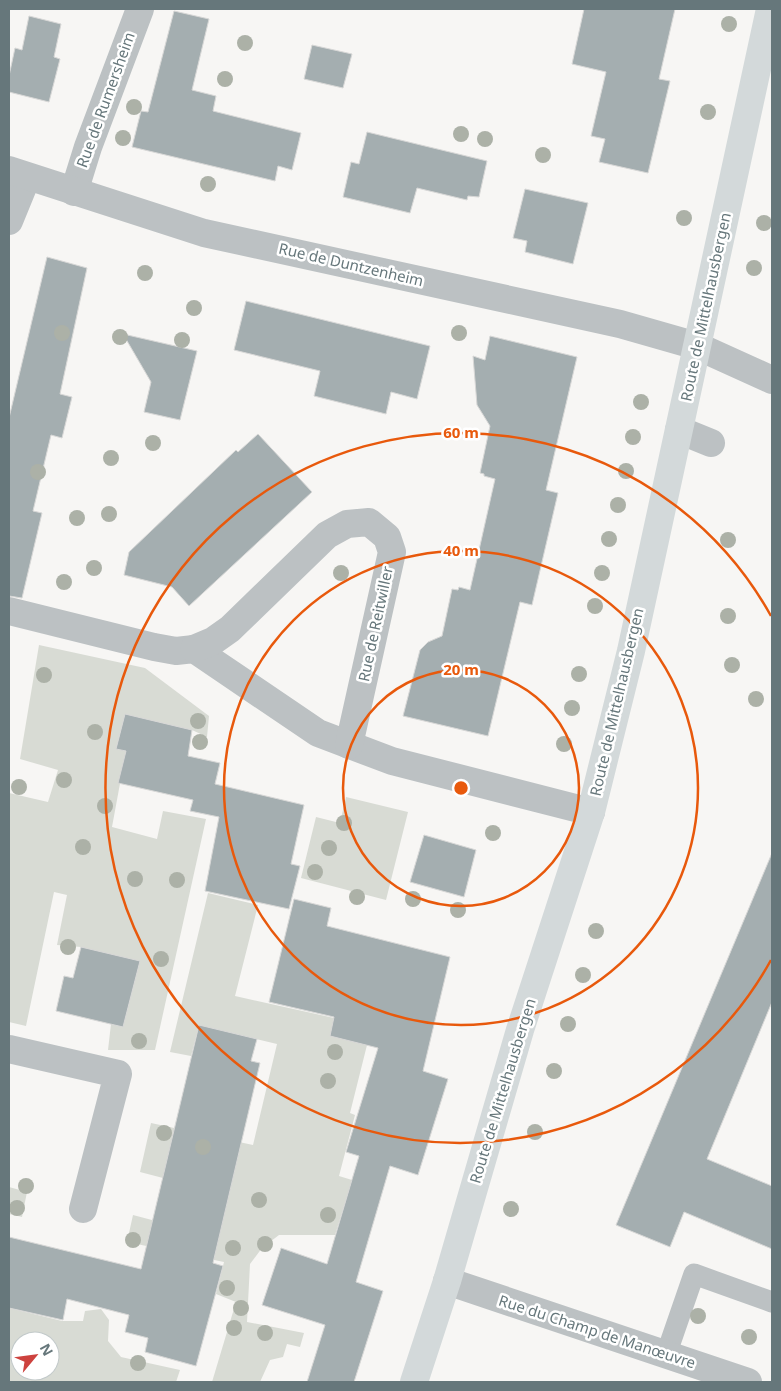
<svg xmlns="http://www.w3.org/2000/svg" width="781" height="1391" viewBox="0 0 781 1391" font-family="'Noto Sans',sans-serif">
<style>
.green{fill:#d8dbd4;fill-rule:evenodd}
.building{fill:#a4aeb0;stroke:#d8d8d7}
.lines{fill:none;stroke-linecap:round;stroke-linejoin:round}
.service{stroke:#bcc1c3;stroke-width:21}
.pedestrian{stroke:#bcc1c3;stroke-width:28}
.minor{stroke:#bcc1c3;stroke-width:28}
.tertiary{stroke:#bcc1c3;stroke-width:28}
.secondary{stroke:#d3d9da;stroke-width:28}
.tree{fill:#acb1a7}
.ring{fill:none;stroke:#e8590c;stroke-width:2.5}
.labels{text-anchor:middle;stroke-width:5;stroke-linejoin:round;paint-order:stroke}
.street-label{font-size:15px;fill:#66777b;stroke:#fff}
.centre{fill:#e8590c;stroke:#fff;stroke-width:2.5}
.ring-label{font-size:15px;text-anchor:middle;font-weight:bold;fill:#e8590c;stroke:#fff;stroke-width:5;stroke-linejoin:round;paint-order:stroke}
</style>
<rect width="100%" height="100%" fill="#f7f6f4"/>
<!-- green -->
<g class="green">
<polygon points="39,645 145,668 209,716 207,737 192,730 125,714 116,748 126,751 112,827 157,839 163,811 206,819 155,1050 108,1050 111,1024 123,1027 140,961 81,947 57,945 67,895 54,892 26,1026 9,1022 9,793 48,802 58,770 20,759"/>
<polygon points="346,797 408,812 386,900 301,878 316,817 340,823"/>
<polygon points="208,893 258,905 235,996 334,1018 330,1036 367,1045 350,1113 355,1115 339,1176 352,1180 335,1235 279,1235 262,1248 250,1264 247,1322 304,1333 300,1347 287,1344 283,1357 270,1360 260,1382 212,1382 236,1302 216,1294 224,1262 127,1242 133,1215 167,1224 169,1153 163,1178 140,1172 151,1123 253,1145 277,1044 199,1025 191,1056 170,1052"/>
<polygon points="9,1187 27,1192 22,1217 9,1214"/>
<path d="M 9,1308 L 62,1321 L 83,1321 L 85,1311 L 101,1309 L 109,1320 L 108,1341 L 121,1357 L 180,1370 L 176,1382 L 9,1382 ZM 20,1341 L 50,1341 L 50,1371 L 20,1371 Z"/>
</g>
<!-- building -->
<g class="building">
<polygon points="584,9 675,9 659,79 670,81 648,173 599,162 605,139 591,136 606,72 572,64"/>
<polygon points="174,11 209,19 192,90 216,96 213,111 301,133 292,170 278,166 275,181 132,147 141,111 148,112"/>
<polygon points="29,16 61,24 54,57 60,59 49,102 9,92 9,76 15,48 22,50"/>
<polygon points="312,45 352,54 343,88 304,79"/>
<polygon points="367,132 487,161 479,197 468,196 467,200 417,188 410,213 343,197 351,162 359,164"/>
<polygon points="525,189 588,203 573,264 525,252 527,241 513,238"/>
<polygon points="47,257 87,268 60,394 72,397 62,438 51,435 33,511 42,513 22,598 9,596 9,418"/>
<polygon points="246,301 430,346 417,399 391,392 386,414 314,396 320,371 234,350"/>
<polygon points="123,334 197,351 180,420 144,412 151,382"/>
<polygon points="490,336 577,357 546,490 558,493 532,605 520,602 488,736 403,716 420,650 428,642 442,636 452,589 458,590 459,587 470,590 495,479 484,476 484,474 480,473 490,426 477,405 473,356 485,360"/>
<polygon points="258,434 312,492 189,606 172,587 124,575 129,552 236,450 238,452"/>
<polygon points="125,714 192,730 188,756 220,763 215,784 304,805 291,864 300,866 289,909 205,891 219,817 190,811 193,800 118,783 126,751 116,749"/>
<polygon points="424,835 476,850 464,897 410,882"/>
<polygon points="772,853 772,1002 707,1159 772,1186 772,1249 684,1212 670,1247 616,1225"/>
<polygon points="294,899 331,908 327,926 450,957 423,1071 448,1079 418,1175 390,1166 356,1282 383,1291 354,1382 307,1382 325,1325 262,1305 281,1248 327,1264 359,1156 346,1152 378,1048 330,1036 334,1017 269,1002"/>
<polygon points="81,947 140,961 123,1027 56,1011 64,976 73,978"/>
<polygon points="199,1025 257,1039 251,1061 260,1063 213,1263 223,1266 196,1366 145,1352 148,1338 125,1332 129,1315 67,1299 63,1320 9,1308 9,1237 141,1269"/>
</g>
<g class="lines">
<!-- service -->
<polyline class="service" points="666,1355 694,1274 772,1302"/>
<!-- pedestrian -->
<polyline class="pedestrian" points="679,430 711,443"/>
<!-- minor -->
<g class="minor">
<polyline points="74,192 88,147 140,9"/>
<polyline points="9,221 27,177"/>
<polyline points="697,346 772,380"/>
<polyline points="9,611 154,647 176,651 194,649 318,733 392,761 591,812"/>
<polyline points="194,649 213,641 230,629 327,535 347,524 369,522 387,537 392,552 349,745"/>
<polyline points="9,1049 118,1074 83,1209"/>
<polyline points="447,1281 748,1382"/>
</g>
<!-- tertiary -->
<polyline class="tertiary" points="9,170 204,233 620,324 697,346"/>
<!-- secondary -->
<polyline class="secondary" points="414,1382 447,1281 520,1030 591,812 631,651 770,9"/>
</g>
<!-- trees -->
<g class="tree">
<circle cx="729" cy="24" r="8"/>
<circle cx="245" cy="43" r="8"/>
<circle cx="225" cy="79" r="8"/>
<circle cx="134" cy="107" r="8"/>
<circle cx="708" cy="112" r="8"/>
<circle cx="461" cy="134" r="8"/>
<circle cx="123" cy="138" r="8"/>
<circle cx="485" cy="139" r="8"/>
<circle cx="543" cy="155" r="8"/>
<circle cx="208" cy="184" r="8"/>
<circle cx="684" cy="218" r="8"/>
<circle cx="764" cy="223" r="8"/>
<circle cx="754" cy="268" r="8"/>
<circle cx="145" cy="273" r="8"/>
<circle cx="194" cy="308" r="8"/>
<circle cx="62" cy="333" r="8"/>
<circle cx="459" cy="333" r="8"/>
<circle cx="120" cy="337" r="8"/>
<circle cx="182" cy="340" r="8"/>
<circle cx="641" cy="402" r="8"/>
<circle cx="633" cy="437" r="8"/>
<circle cx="153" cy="443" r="8"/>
<circle cx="111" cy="458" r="8"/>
<circle cx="626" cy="471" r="8"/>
<circle cx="38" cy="472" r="8"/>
<circle cx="618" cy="505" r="8"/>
<circle cx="109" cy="514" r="8"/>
<circle cx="77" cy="518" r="8"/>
<circle cx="609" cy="539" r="8"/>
<circle cx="728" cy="540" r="8"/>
<circle cx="94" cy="568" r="8"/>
<circle cx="341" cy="573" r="8"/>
<circle cx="602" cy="573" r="8"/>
<circle cx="64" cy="582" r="8"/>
<circle cx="595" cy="606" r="8"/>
<circle cx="728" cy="616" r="8"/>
<circle cx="732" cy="665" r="8"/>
<circle cx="579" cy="674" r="8"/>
<circle cx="44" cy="675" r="8"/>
<circle cx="756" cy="699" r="8"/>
<circle cx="572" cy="708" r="8"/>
<circle cx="198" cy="721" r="8"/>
<circle cx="95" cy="732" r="8"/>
<circle cx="200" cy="742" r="8"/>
<circle cx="564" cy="744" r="8"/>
<circle cx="64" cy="780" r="8"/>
<circle cx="19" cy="787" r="8"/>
<circle cx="105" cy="806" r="8"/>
<circle cx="344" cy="823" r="8"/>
<circle cx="493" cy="833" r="8"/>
<circle cx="83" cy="847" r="8"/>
<circle cx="329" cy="848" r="8"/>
<circle cx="315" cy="872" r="8"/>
<circle cx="135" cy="879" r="8"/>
<circle cx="177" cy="880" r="8"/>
<circle cx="357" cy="897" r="8"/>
<circle cx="413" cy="899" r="8"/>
<circle cx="458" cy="910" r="8"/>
<circle cx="596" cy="931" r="8"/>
<circle cx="68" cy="947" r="8"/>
<circle cx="161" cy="959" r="8"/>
<circle cx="583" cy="975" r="8"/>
<circle cx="568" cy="1024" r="8"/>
<circle cx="139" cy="1041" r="8"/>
<circle cx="335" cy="1052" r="8"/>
<circle cx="554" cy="1071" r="8"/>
<circle cx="328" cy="1081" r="8"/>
<circle cx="535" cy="1132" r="8"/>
<circle cx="164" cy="1133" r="8"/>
<circle cx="203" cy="1147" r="8"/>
<circle cx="26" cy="1186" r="8"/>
<circle cx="259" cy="1200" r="8"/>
<circle cx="17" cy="1208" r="8"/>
<circle cx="511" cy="1209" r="8"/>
<circle cx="328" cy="1215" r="8"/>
<circle cx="133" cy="1240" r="8"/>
<circle cx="265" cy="1244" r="8"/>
<circle cx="233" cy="1248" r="8"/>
<circle cx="227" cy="1288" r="8"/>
<circle cx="241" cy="1308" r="8"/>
<circle cx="698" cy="1316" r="8"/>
<circle cx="234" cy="1328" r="8"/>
<circle cx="265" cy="1333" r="8"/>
<circle cx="749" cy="1337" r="8"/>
<circle cx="138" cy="1363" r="8"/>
</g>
<!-- distance rings -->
<g class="ring">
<circle cx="461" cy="788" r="118"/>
<circle cx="461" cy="788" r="237"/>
<path d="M771 960A355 355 0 1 1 771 616"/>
</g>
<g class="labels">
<!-- street labels -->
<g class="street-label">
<text transform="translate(106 100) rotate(-70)" y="5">Rue de Rumersheim</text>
<text transform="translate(351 265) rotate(13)" y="5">Rue de Duntzenheim</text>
<text transform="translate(706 307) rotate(-78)" y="5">Route de Mittelhausbergen</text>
<text transform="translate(376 624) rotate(-78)" y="5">Rue de Reitwiller</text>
<text transform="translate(617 702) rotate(-77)" y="5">Route de Mittelhausbergen</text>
<text transform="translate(503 1091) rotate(-73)" y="5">Route de Mittelhausbergen</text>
<text transform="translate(597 1332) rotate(18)" y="5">Rue du Champ de Manœuvre</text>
</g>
</g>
<circle cx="461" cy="788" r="8" class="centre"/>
<g class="ring-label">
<text x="461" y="438">60 m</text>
<text x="461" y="556">40 m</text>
<text x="461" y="675">20 m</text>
</g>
<!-- border -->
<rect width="781" height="1391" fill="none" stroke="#66777b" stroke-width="20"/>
<!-- north arrow -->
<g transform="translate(35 1356) rotate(61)"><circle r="24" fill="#ffffff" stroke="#c2c9ca"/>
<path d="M0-4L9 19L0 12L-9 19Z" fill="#cd423e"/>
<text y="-8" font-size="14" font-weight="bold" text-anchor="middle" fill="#66777b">N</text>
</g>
</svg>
